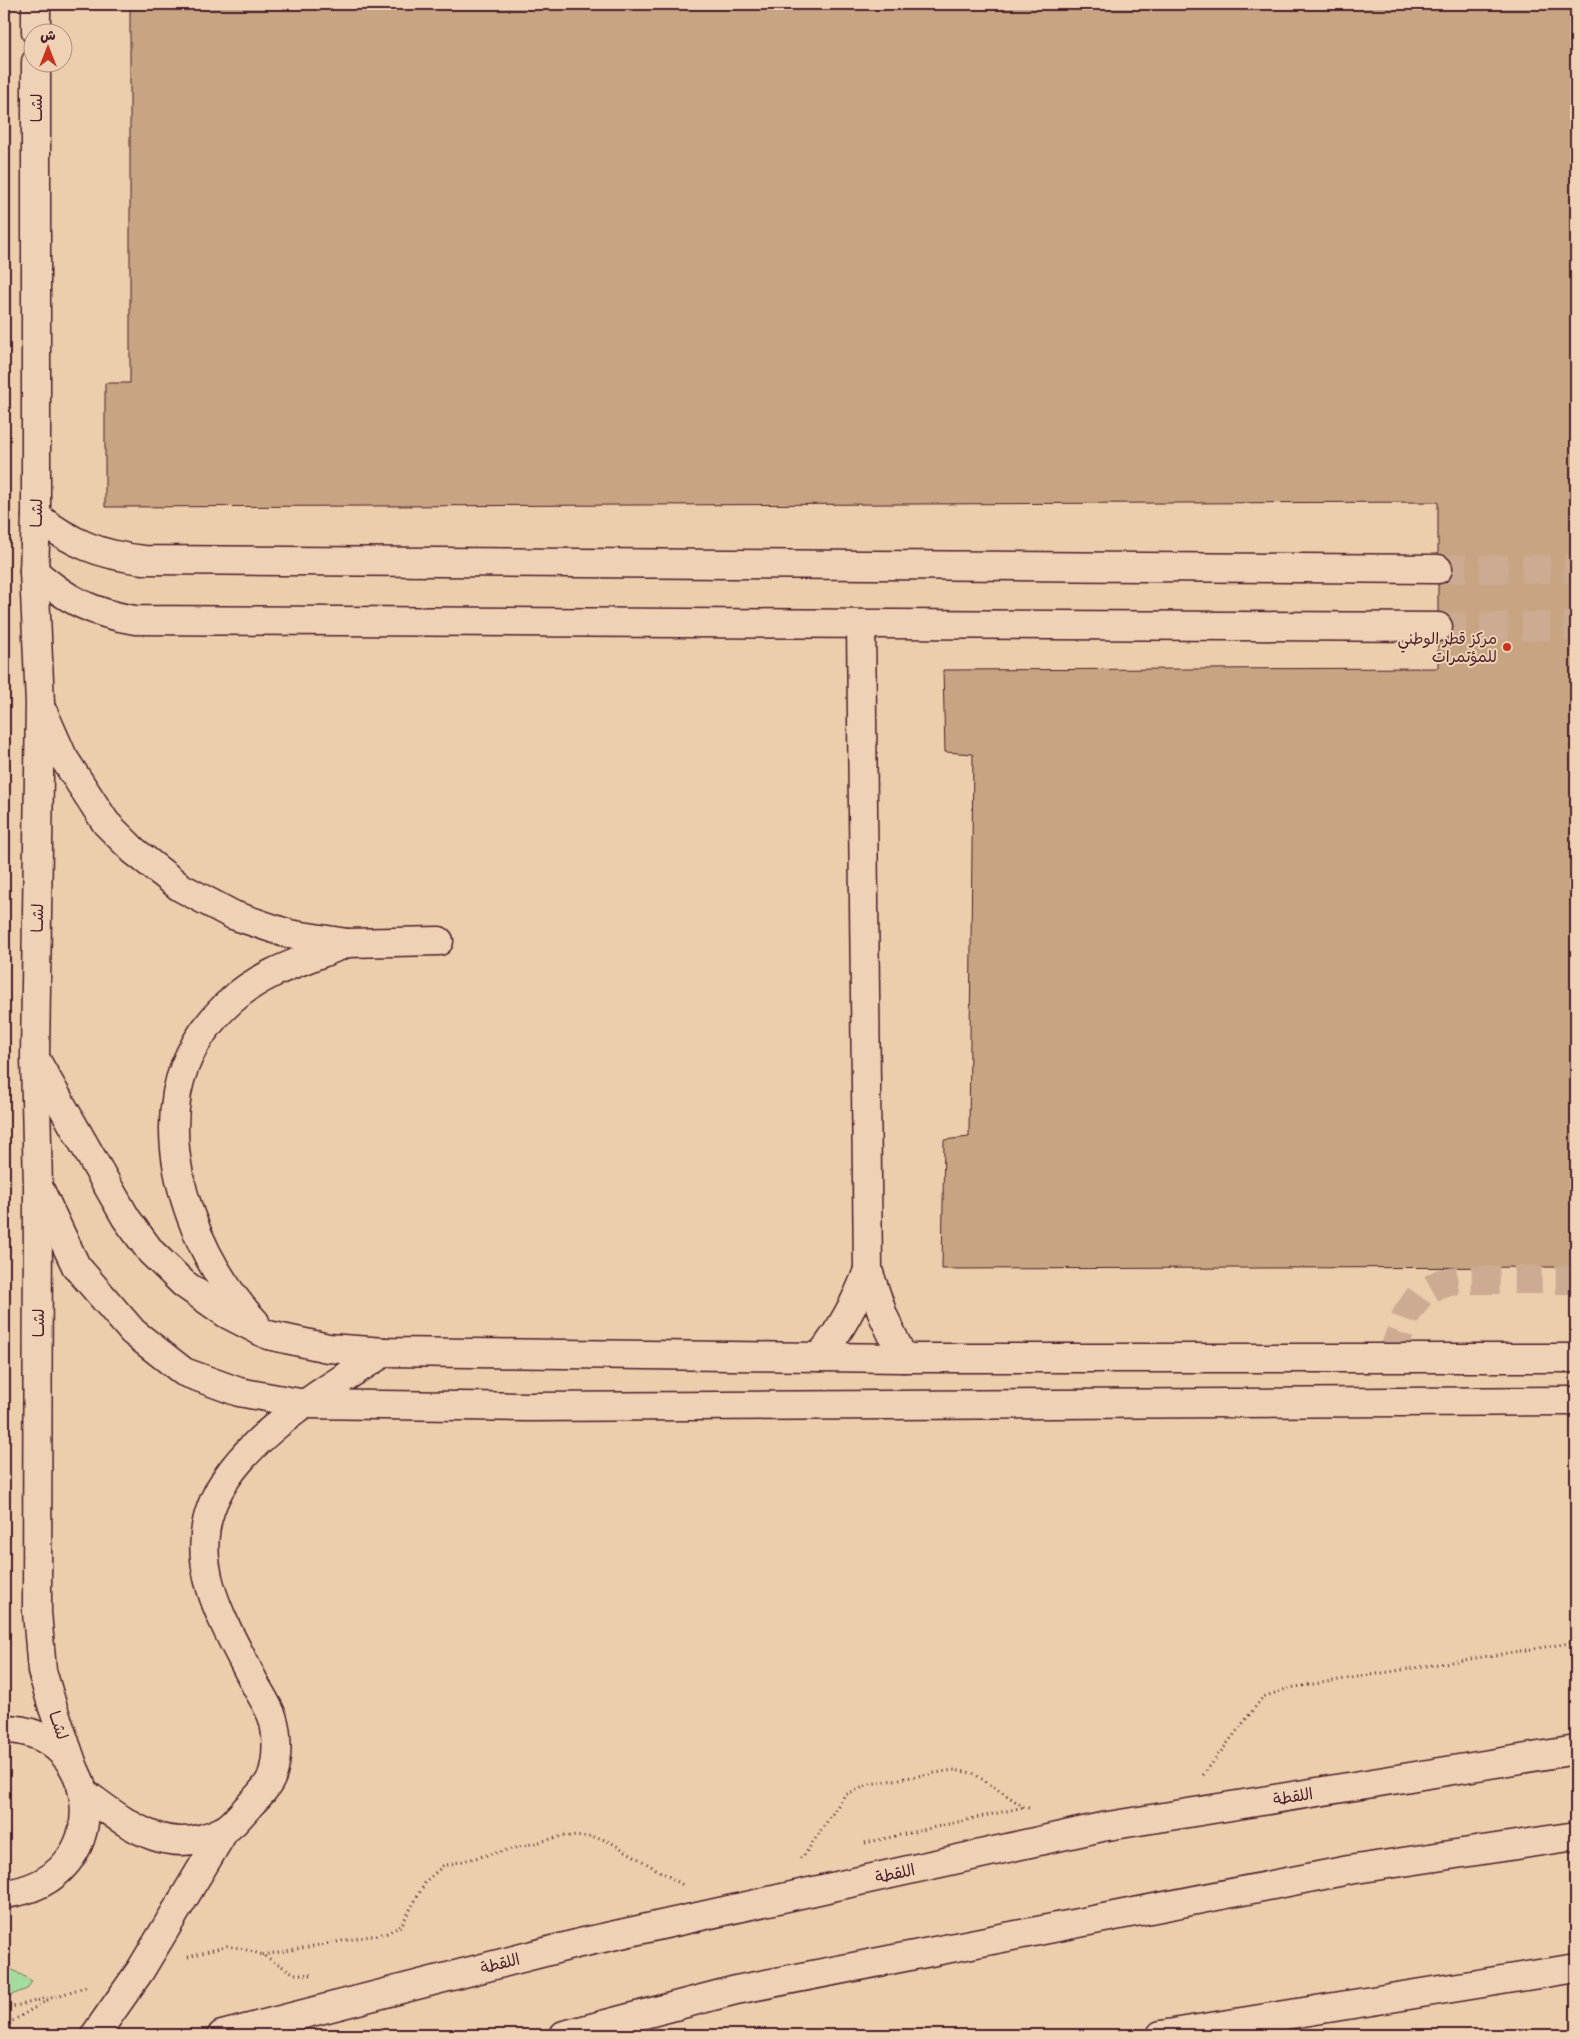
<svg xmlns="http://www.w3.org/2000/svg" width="1580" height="2039" viewBox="0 0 1580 2039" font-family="Delius,'Playpen Sans Arabic',sans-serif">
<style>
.green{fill:#a4da9d;stroke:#777c64}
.building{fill:#c7a582;stroke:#4a1f2b}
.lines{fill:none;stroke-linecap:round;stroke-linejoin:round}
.minor-tunnel{stroke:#ccab92;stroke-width:28;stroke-dasharray:28 14;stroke-linecap:butt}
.minor-casing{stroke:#4a1f2b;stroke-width:31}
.major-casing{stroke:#4a1f2b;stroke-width:31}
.path{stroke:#4a1f2b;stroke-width:3;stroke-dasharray:1 4;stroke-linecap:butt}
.minor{stroke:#efd2b5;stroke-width:28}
.major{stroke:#efd2b5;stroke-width:28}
.poi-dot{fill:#c8321e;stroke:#efd2b5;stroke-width:2}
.labels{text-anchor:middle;stroke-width:4;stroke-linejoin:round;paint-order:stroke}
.street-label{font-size:16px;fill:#4a1f2b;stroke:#efd2b5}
.poi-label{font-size:16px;fill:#4a1f2b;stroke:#efd2b5;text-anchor:end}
</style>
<rect width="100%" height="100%" fill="#ecceac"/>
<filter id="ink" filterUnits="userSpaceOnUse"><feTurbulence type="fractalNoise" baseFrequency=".02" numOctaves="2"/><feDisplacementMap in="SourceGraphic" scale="10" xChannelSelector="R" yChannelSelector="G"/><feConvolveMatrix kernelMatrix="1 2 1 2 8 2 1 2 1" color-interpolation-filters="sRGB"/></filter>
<g filter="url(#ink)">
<!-- green -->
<polygon class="green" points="4,1965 32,1981 27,1989 4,1998"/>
<!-- building -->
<polygon class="building" points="130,4 1576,4 1576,1267 942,1269 944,1140 969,1137 973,754 945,752 943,670 1438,668 1438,502 105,507 105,383 130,383"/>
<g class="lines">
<!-- minor-tunnel -->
<g class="minor-tunnel">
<polyline points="1438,569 1576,569"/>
<polyline points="1438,627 1576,626"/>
<polyline points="1391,1359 1406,1315 1420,1295 1441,1283 1466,1280 1576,1280"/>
</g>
<!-- minor casing -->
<g class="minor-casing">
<g id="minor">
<polyline points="36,32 36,4"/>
<polyline points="36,62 36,516 34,571 40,703 35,1057 38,1187 37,1612 42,1671 53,1708 74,1768"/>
<path d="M 36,516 C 71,543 100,555 144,560 L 1438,569"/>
<path d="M 34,571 C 66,600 93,613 135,620 L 1438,627"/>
<polyline points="861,625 868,1270 883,1315 903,1358"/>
<polyline points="44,714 63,757 106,823 134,851 180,887 233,915 289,934 347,943 439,941"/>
<polyline points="36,1060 126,1218 151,1252 184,1284 227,1314 268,1335 328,1348 385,1352 903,1358 1576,1358"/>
<polyline points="41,1192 76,1266 133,1332 184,1372 239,1392 305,1404 530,1407 1576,1401"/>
<path d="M 255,1322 C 201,1265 163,1171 177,1093 C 184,1056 205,1024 232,1000 C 263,971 309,959 347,943"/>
<path d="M 819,1357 C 841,1330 856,1303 868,1270"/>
<path d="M 4,1729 C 104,1729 119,1881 4,1894"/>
<path d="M 83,1792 C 126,1823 166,1859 222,1831 C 232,1827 241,1814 249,1806 C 257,1797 268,1787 272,1776 C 278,1758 278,1733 272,1716 C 268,1706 261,1695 256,1686 C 229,1631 188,1571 211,1508 C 235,1440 327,1389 385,1352"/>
<polyline points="95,2035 140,1971 224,1831"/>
<polyline points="222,2035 580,1943 1102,1827 1576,1750"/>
</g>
</g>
<!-- major casing -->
<g class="major-casing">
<g id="major">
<polyline points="564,2035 736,1990 1349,1870 1576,1836"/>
<polyline points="1161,2035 1576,1968"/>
</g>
</g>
<!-- path -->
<g class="path">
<polyline points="1203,1775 1263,1697 1289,1688 1576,1642"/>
<polyline points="865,1843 1024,1807"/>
<polyline points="800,1858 803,1857 845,1795 870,1784 953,1770 973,1773 1024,1807 1029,1808"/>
<polyline points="263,1955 387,1933 401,1926 426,1881 443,1866 563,1836 597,1837 612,1843 683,1885"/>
<polyline points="188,1957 227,1946 240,1948 263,1955 295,1974 313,1975"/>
<polyline points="4,2009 48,1998"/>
<polyline points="4,2026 51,1998 88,1986"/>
</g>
<!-- minor -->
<use href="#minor" class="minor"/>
<!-- major -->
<use href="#major" class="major"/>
</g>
</g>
<!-- markers -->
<circle class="poi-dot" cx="1507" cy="647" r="5"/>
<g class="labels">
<!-- street labels -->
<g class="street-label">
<text transform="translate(36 108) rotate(-90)" y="6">لشــا</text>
<text transform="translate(36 513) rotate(-89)" y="6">لشــا</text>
<text transform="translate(37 918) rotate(-89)" y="6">لشــا</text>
<text transform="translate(38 1323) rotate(-90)" y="6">لشــا</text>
<text transform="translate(59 1725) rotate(71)" y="6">لشــا</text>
<text transform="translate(1293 1796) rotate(-9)" y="6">اللقطة</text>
<text transform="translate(895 1873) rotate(-12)" y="6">اللقطة</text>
<text transform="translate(500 1963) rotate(-14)" y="6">اللقطة</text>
</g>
<!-- poi labels -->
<g class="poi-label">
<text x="1497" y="644">مركز قطر الوطني<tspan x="1497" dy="18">للمؤتمرات</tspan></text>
</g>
</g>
<!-- margin -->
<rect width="1580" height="2039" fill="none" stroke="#efd2b5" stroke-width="20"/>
<rect x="10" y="10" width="1560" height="2019" fill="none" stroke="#4a1f2b" stroke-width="2" filter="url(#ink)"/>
<!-- north arrow -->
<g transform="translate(48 48)"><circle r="24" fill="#efd2b5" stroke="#ad8a7e"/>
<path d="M0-4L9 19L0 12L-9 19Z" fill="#c8321e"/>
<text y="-8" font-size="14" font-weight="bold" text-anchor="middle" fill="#4a1f2b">ش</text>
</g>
</svg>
